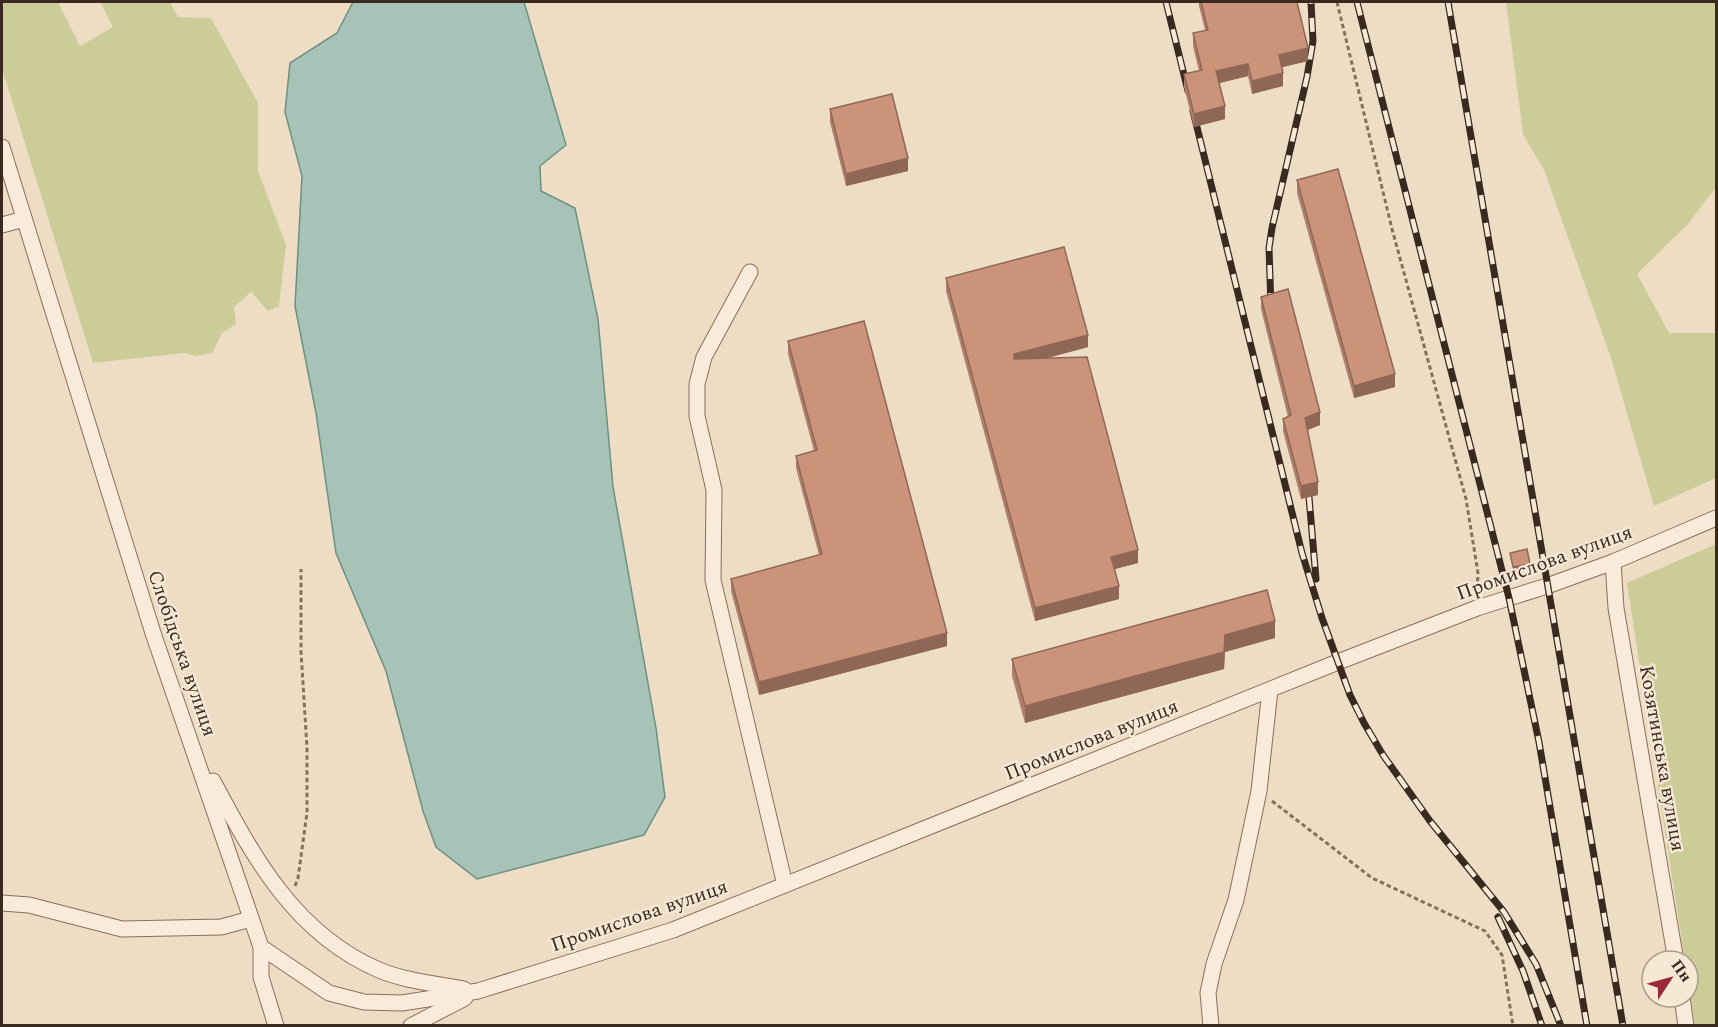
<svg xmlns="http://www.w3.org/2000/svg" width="1718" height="1027" viewBox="0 0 1718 1027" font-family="Spectral,serif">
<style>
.green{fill:#cc9}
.water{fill:#a7c2b6;stroke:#6d9083;stroke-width:1.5}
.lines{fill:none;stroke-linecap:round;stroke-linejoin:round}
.minor-casing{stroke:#896e5b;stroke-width:17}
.path{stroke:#896e5b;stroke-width:3;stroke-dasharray:4.5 3;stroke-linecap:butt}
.minor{stroke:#f9ebd9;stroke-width:15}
.rail-casing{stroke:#3a291f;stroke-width:7}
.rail{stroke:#f6e8d5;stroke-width:4.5;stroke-dasharray:14;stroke-linecap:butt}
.wall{fill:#af7e6a}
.shaded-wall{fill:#8f6756}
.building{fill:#cc937b;stroke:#8f6756;stroke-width:1.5}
.labels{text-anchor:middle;stroke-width:4.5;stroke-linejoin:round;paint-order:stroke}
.street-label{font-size:20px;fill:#3a291f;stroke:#f6e8d5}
</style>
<rect width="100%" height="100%" fill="#eeddc5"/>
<!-- green -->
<g class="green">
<polygon points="2,2 58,2 80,46 113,27 100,2 170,2 178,17 211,18 258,103 258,171 286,245 279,306 268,311 251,292 234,307 236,324 222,333 212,353 195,356 184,353 93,363 2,69"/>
<polygon points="1506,2 1716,2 1716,187 1688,224 1637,274 1669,333 1716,333 1716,478 1654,506 1611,358 1544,170 1523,134"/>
<polygon points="1716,544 1716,1025 1695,1026 1688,978 1688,961 1685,961 1627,583"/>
</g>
<!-- water -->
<polygon class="water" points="353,2 524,2 566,145 540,166 541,191 575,208 598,319 613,487 656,728 665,797 644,835 477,879 436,847 423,811 386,671 336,553 316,413 295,306 302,176 285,112 290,63 337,33"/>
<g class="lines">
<!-- minor casing -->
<g class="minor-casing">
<g id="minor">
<polyline points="2,147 153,633 261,947 329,993 364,1002 402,1003 478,991 673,930 1338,662 1477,608 1547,586 1613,562 1716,518"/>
<polyline points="2,225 24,219"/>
<polyline points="750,272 704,357 697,384 697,416 714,490 713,580 785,885"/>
<polyline points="1613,562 1616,608 1676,961"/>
<path d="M 213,781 C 254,858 295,934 379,970 C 405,981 437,984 464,989"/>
<polyline points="2,903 29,905 122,929 221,927 251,919"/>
<polyline points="261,947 261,977 276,1026"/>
<polyline points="1682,997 1686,1026"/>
<polyline points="411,1026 465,998"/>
<polyline points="1211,1026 1208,993 1214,964 1236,900 1259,791 1270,690"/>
</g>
</g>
<!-- path -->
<g class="path">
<polyline points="1337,2 1392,229 1466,499 1478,573 1477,594"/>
<polyline points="1272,801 1372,878 1485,931 1502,955 1513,1026"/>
<polyline points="295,886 298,878 307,813 307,748 301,651 301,569"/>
</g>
<!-- minor -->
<use href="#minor" class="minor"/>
<!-- rail casing -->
<g class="rail-casing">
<g id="rail">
<polyline points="1166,2 1188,91"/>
<polyline points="1357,2 1509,598 1539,742 1587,1026"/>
<polyline points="1448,2 1623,1026"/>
<polyline points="1193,111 1302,553 1322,618 1350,695 1364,723 1383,755 1430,821 1504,912 1536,964 1561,1026"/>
<polyline points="1271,307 1269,248 1272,228 1307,77 1313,41 1311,2"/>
<polyline points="1309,497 1316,579"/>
<polyline points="1498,917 1523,971 1542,1026"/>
</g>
</g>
<!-- rail -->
<use href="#rail" class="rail"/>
</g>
<!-- wall -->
<g class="wall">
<polygon points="1199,2 1297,2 1308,61 1282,67 1283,86 1252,94 1248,76 1219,83 1225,119 1194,127 1184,87 1184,74 1199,71 1193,46 1193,33 1205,30 1199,6"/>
<polygon points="830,109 908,171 846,186 830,122"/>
<polygon points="1297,180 1395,387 1354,398 1297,193"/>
<polygon points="946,278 1088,347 1047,358 1138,563 1115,569 1119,599 1035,621 946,291"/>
<polygon points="1261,297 1320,425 1308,430 1318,495 1301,499 1283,431 1283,419 1288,417 1261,309"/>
<polygon points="788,341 947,646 759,695 731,591 731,579 819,555 796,468 796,456 814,451 788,354"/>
<polygon points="1275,638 1225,652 1224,669 1025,723 1012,676 1012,659"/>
</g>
<!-- shaded-wall -->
<g class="shaded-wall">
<polygon points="1308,48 1308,61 1279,68 1279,55"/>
<polygon points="1248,64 1248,76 1216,84 1216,71"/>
<polygon points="1283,73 1283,86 1252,94 1252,81"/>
<polygon points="1225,106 1225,119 1194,127 1194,114"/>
<polygon points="908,158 908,171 846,186 846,174"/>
<polygon points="1088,335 1088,347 1014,367 1014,354"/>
<polygon points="1395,374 1395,387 1354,398 1354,386"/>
<polygon points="1320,412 1320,425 1305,431 1305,418"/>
<polygon points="1318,482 1318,495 1301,499 1301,486"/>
<polygon points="1138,550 1138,563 1111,570 1111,557"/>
<polygon points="1530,564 1530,568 1513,572 1513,567"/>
<polygon points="1119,586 1119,599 1035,621 1035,608"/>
<polygon points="1275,621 1275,638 1225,652 1224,669 1025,723 1025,706 1225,635"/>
<polygon points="947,633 947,646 759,695 759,682"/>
</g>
<!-- building -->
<g class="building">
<polygon points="1201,2 1297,2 1308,48 1279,55 1283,73 1252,81 1248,64 1216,71 1225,106 1194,114 1184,74 1202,70 1193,33 1208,30"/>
<polygon points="892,94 908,158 846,174 830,109"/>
<polygon points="1338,169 1395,374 1354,386 1297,180"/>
<polygon points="1064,247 1088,335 1014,354 1014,359 1087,357 1138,550 1111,557 1119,586 1035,608 946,278"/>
<polygon points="1288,289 1320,412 1305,418 1318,482 1301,486 1283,419 1291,415 1261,297"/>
<polygon points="864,321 947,633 759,682 731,579 822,554 796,456 817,450 788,341"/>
<polygon points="1527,549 1530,564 1513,567 1510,553"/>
<polygon points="1267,590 1275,621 1225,635 1224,652 1025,706 1012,659"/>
</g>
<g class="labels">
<!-- street labels -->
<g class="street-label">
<text transform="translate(1544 562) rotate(-20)" y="7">Промислова вулиця</text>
<text transform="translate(183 653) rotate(71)" y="7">Слобідська вулиця</text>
<text transform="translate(1091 739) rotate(-22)" y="7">Промислова вулиця</text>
<text transform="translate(1663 758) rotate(80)" y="7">Козятинська вулиця</text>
<text transform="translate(639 915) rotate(-19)" y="7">Промислова вулиця</text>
</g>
</g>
<!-- border -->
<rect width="1718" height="1027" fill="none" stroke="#3a291f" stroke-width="6"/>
<!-- north arrow -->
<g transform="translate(1670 979) rotate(54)"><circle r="28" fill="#f6e8d5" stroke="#ab9c8c" stroke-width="1.5"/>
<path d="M0-4.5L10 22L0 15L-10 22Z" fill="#982b3a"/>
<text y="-9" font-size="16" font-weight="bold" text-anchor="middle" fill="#3a291f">Пн</text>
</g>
</svg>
